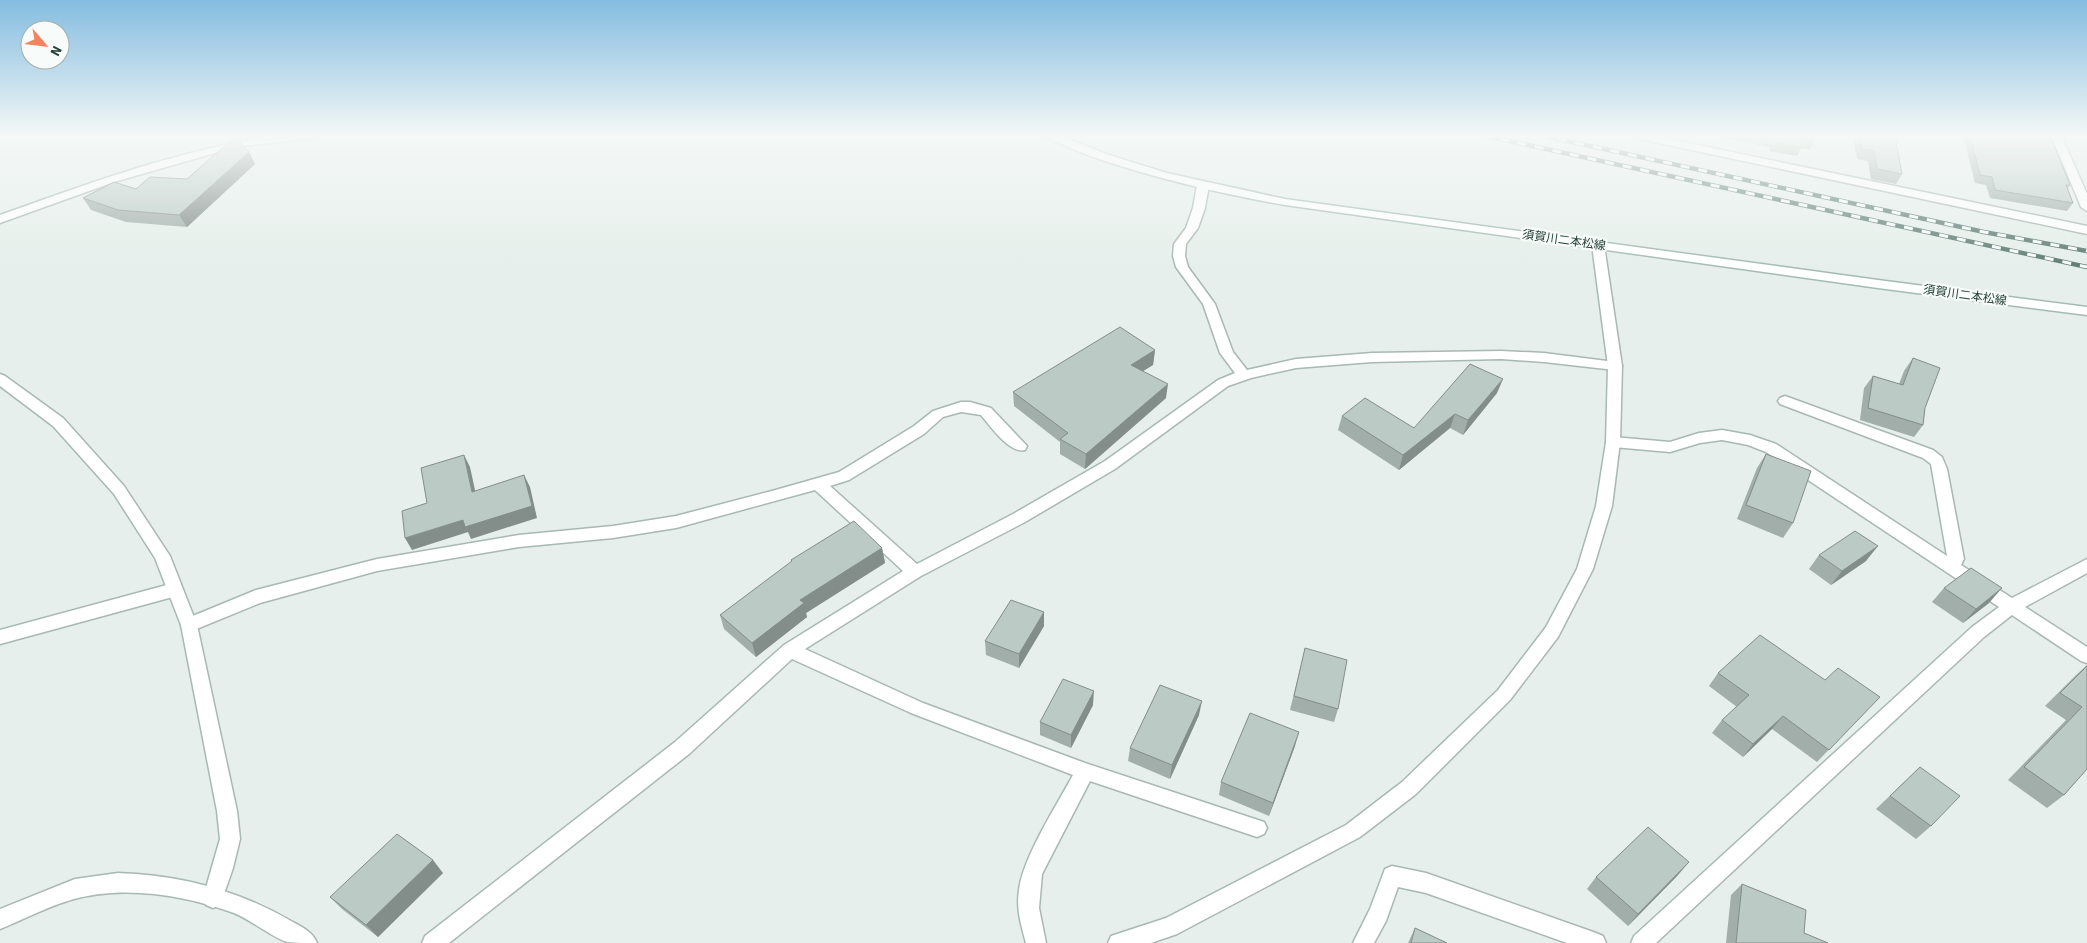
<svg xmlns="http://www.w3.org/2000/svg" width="2087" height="943" viewBox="0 0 2087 943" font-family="'Source Sans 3','Noto Sans JP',sans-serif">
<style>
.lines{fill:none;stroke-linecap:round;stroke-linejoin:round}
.minor-casing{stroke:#a8b8b2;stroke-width:3}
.tertiary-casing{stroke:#a8b8b2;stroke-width:3}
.secondary-casing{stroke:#a4bbb3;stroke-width:3}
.minor{fill:#fff;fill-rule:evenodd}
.tertiary{fill:#fff;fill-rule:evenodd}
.secondary{fill:#fff;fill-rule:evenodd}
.rail-casing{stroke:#5f7d75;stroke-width:4.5}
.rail{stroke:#f7fbf9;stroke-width:3;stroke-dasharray:9;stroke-linecap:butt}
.wall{fill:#a1aea9}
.shaded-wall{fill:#838d89}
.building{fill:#bbcac4;stroke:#838d89}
.labels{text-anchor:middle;stroke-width:4.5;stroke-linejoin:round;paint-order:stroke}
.street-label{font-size:12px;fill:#24423a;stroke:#f7fbf9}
</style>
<rect width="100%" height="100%" fill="#e6efeb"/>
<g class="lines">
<!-- minor casing -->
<g class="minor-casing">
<g id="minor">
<path d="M 286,135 L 319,135 L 314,138 L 243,146 L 222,151 L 114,182 L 0,223 L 0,215 C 93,182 188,146 286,135 Z"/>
<polygon points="1630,135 1650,135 2087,226 2087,234 1635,138"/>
<polygon points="2051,135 2061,135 2087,194 2087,211 2081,207"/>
<path d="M 1203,182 L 1209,185 L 1205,208 L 1198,228 L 1186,244 L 1185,256 L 1188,267 L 1215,304 L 1233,352 L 1247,370 L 1296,359 L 1372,353 L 1501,351 L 1544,353 L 1615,362 L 1620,363 L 1622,366 L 1620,369 L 1615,370 L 1544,362 L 1501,359 L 1372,362 L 1296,368 L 1251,378 L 1228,386 L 1115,469 L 1025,522 L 921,576 L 805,649 L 923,703 L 1085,763 L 1264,822 L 1267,828 L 1264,834 L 1257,837 L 1090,781 L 1042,874 L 1039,908 L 1046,943 L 1026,943 C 1021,925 1016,908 1019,890 C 1023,857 1057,805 1073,775 L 911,713 L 792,659 L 689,754 L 449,943 L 422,943 L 425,936 L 675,742 L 784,645 L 903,571 L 815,490 L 676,528 L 613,538 L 519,547 L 377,571 L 260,603 L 189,632 L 183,630 L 181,625 L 183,620 L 256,590 L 377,559 L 519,535 L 613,526 L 676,516 L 772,491 L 839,472 L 914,426 L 933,411 L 961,402 L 970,402 L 991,408 L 1027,446 L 1025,450 C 1010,454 990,426 981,415 L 961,412 L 943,417 L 924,434 L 849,480 L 830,486 L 917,564 L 1013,514 L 1105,461 L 1218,380 L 1235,373 L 1220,353 L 1203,304 L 1176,267 L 1173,256 L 1174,244 L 1186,228 L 1193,208 L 1197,185 Z"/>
<polygon points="1785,396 1933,450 1942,457 1947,469 1964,559 1961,565 2012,598 2087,559 2087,573 2025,607 2087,647 2087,663 2081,661 2012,615 1984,637 1656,943 1631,943 1634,936 1972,627 1999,607 1766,452 1748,445 1722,440 1700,443 1670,452 1613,447 1608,446 1606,442 1608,438 1613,437 1670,442 1699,433 1722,430 1750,435 1776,444 1947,556 1931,464 1923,458 1780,404 1778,401 1780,398"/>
<polygon points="174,583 180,585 182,590 180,595 0,644 0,630"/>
<polygon points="1392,866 1426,873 1596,933 1603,936 1606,943 1567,943 1426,893 1398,887 1386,921 1374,943 1353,943 1370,909 1385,869"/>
<path d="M 118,873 C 180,875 238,890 291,921 C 302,927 313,932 317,943 C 309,943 295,943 287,942 C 270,936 253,921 234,913 C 185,895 124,885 74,899 C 48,906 25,919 0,929 L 0,909 L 75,879 Z"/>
</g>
</g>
<!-- tertiary casing -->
<g class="tertiary-casing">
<g id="tertiary">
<polygon points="1598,241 1604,245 1622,366 1620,442 1612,506 1593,569 1558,637 1510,700 1416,794 1360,837 1177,934 1151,943 1108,943 1111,936 1166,918 1346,825 1402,782 1498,690 1546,627 1577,569 1596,506 1606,442 1608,366 1592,245"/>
<polygon points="0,374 5,376 63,418 124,486 170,556 197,625 237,811 240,839 233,868 220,905 213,908 206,905 203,898 220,839 217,811 181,625 155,558 114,494 53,426 0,386"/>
</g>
</g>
<!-- secondary casing -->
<g class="secondary-casing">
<path id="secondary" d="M 1044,135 L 1058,135 L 1109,155 L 1167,173 L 1285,199 L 1878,280 L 2087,307 L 2087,315 L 1878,288 L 1285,205 C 1223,194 1162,180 1102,160 C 1083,154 1064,145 1045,137 Z"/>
</g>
<!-- minor -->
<use href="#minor" class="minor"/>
<!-- tertiary -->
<use href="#tertiary" class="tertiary"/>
<!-- secondary -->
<use href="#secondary" class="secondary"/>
<!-- rail casing -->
<g class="rail-casing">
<g id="rail">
<polyline points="1482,135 2087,267"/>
<polyline points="1540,135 1984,232 2087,251"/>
</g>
</g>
<!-- rail -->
<use href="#rail" class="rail"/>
</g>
<!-- wall -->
<g class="wall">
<polygon points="1717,135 1814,135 1815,141 1810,150 1801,148 1797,156 1769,151 1769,147 1722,138 1722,136"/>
<polygon points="1853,135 1888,135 1889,140 1902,174 1896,184 1871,179 1868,161 1857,159"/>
<polygon points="1963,135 2050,135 2070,185 2068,188 2073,203 2067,211 1990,198 1986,185 1975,183"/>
<polygon points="255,164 187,227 126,222 91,210 83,198 187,179"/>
<polygon points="1155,350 1153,365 1143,371 1166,398 1085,469 1060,454 1060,442 1014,406 1013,392"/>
<polygon points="1913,358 1925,408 1923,425 1914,437 1860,420 1864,388 1873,376 1899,384 1904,371"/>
<polygon points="1497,393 1463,435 1450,428 1399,470 1338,430 1342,416 1414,428"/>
<polygon points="1766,454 1793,523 1783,538 1737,519 1757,468"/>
<polygon points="882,548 885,563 806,613 807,617 756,657 724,629 720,615 792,562 791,560"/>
<polygon points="1819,555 1866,561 1831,585 1809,569"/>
<polygon points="1944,588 1989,603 1963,623 1932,602"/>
<polygon points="1044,626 1019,668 986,655 985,641"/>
<polygon points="1305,648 1338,709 1334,722 1290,710"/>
<polygon points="2087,665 2087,769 2064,795 2047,808 2008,780 2066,720 2045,706 2076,675"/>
<polygon points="1718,673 1868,709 1817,762 1772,729 1743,757 1712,733 1722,720 1737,707 1709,686"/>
<polygon points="1093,705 1071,748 1040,735 1040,722"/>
<polygon points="1199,715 1170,779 1128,761 1130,748"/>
<polygon points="1295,746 1269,816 1219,795 1221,782"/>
<polygon points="1920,767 1931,826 1916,839 1876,809"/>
<polygon points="443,873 378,937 342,909 330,897"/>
<polygon points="1678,875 1628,926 1587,889 1596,877"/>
<polygon points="1742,884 1804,933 1828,943 1726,943 1731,895"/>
<polygon points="1415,928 1447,943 1408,943"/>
</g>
<!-- shaded-wall -->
<g class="shaded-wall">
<polygon points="249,152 255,164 187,227 179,215"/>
<polygon points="1155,350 1153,365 1130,379 1131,365"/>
<polygon points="1503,379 1497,393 1463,435 1468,420"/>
<polygon points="1168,384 1166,398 1085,469 1086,454"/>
<polygon points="1455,414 1450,428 1399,470 1403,455"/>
<polygon points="464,455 470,467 478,504 472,492"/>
<polygon points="524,475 530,487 537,518 471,539 468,532 412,550 405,538 463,520"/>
<polygon points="1878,546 1866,561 1831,585 1842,571"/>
<polygon points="882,548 885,563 806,613 807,617 756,657 752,643 800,600"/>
<polygon points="2002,588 1989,603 1963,623 1976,609"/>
<polygon points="1044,612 1044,626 1019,668 1019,654"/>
<polygon points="1094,691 1093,705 1071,748 1071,735"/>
<polygon points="1202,701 1199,715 1170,779 1172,765"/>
<polygon points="1783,716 1772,729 1743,757 1753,744"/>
<polygon points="1299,732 1295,746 1269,816 1273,803"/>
<polygon points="433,860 443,873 378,937 366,925"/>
<polygon points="1689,862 1678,875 1628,926 1638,914"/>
</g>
<!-- building -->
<g class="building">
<polygon points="1754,135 1814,135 1815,141 1801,139 1801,148 1773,142 1773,138"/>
<polygon points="1860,135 1888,135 1889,140 1896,141 1902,174 1877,169 1874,151 1862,149"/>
<polygon points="1970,135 2050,135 2070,185 2066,185 2073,203 1995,190 1992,177 1980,175"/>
<polygon points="235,137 249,152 179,215 118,210 83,198 114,182 136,189 150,177 187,179"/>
<polygon points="1120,327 1155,350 1131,365 1168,384 1086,454 1060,439 1068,433 1013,392"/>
<polygon points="1913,358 1940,368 1925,408 1923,425 1868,408 1873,376 1903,385"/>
<polygon points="1470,364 1503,379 1468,420 1455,414 1403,455 1342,416 1365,398 1414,428"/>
<polygon points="1766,454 1811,471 1793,523 1746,505"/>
<polygon points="464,455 472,492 524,475 532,506 465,527 463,520 405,538 402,511 427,503 421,468"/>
<polygon points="854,521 882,548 800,600 804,603 752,643 720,615 792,561 791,560"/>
<polygon points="1855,531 1878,546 1842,571 1819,555"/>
<polygon points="1971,568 2002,588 1976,609 1944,588"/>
<polygon points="1011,600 1044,612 1019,654 985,641"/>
<polygon points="1760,635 1825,680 1838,668 1880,697 1829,750 1783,716 1753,744 1722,720 1749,695 1718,673"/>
<polygon points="1305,648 1347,660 1338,709 1294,696"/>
<polygon points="2087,666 2087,769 2064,795 2024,767 2082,707 2060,693"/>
<polygon points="1063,679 1094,691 1071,735 1040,722"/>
<polygon points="1160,685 1202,701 1172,765 1130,748"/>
<polygon points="1250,713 1299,732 1273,803 1221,782"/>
<polygon points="1920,767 1960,796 1931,826 1890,796"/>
<polygon points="1648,827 1689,862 1638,914 1596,877"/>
<polygon points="397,834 433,860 366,925 330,897"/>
<polygon points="1742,884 1806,910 1804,933 1828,943 1736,943"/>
<polygon points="1415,928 1447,943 1411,943"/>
</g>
<!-- sky -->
<linearGradient id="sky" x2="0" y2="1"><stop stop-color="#84bce0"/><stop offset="0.51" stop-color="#f4f8f6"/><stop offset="1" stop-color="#f4f8f6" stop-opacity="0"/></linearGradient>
<rect width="2087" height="267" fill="url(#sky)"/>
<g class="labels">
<!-- street labels -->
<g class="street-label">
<text transform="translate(1564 240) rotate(8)" y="4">須賀川二本松線</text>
<text transform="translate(1965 295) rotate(8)" y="4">須賀川二本松線</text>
</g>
</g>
<!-- north arrow -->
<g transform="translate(45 45) rotate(118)"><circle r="24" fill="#f7fbf9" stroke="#a3b1ad"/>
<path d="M0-4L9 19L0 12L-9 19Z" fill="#f4845f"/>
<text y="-8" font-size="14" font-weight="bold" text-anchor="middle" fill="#24423a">N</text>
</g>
</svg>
